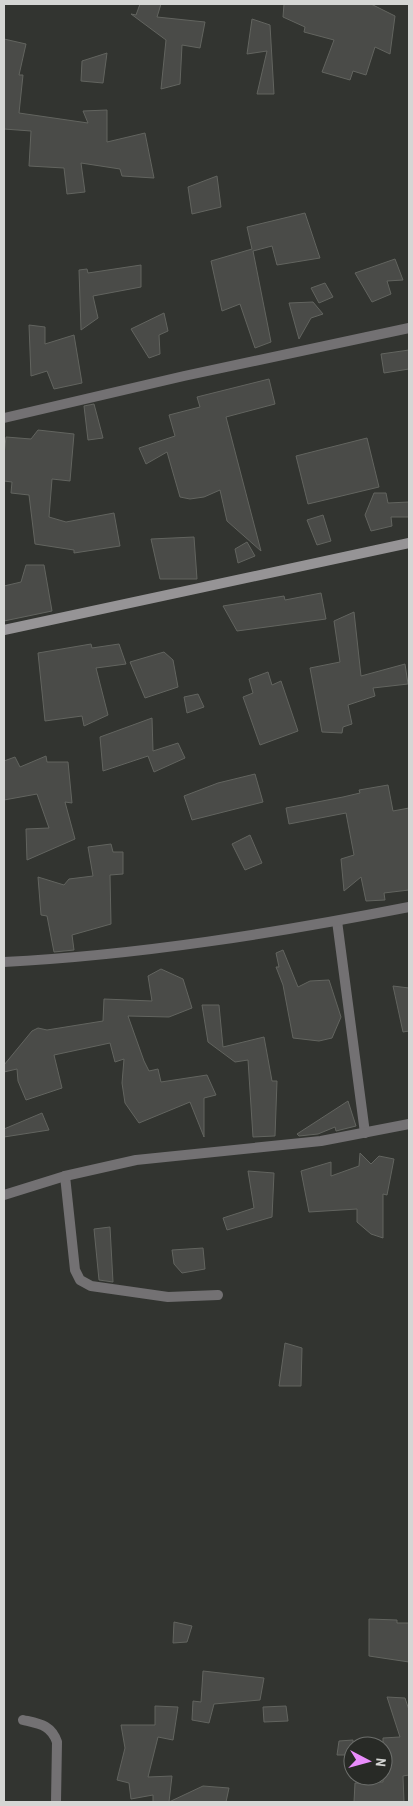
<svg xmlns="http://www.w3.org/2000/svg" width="413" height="1806" viewBox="0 0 413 1806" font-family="'Archivo Narrow',sans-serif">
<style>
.building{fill:#4a4b48;stroke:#62645f}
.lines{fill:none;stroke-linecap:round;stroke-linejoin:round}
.street{stroke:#737173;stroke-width:10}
.secondary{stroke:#969496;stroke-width:10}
</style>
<rect width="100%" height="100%" fill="#323430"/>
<!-- building -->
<g class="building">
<polygon points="140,4 161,4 157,17 205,22 200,48 182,45 180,84 161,89 166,40 131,14 136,15"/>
<polygon points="284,4 371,4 395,16 390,54 375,47 366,75 353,71 350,80 322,72 334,40 304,32 305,27 283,17"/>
<polygon points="252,19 270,25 274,94 257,94 267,51 247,54"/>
<polygon points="4,39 26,44 19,75 23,75 19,113 88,123 83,111 107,110 107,142 145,133 154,178 122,176 120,169 81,163 85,192 67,194 64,168 29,166 31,131 4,129"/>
<polygon points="107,53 103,83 81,81 82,61"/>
<polygon points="217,176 221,207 192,214 188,187"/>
<polygon points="305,213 320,258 277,265 272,246 253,251 271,342 255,348 240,304 222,311 211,261 252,249 247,227"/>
<polygon points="395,259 403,280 387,281 391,294 372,302 355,273"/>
<polygon points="141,265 141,287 93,296 98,318 81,330 79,270 87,269 88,273"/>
<polygon points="325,283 333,297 319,303 311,288"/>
<polygon points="313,302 323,314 311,318 299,339 289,303"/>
<polygon points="164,313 168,331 159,335 160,354 149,358 131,329"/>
<polygon points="29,325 45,327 45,344 74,335 82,383 54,389 47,371 31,376"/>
<polygon points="409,350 409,369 384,373 381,354"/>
<polygon points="269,379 275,404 226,417 261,551 227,521 220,490 204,497 190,499 180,497 167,452 146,464 139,448 175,436 169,415 200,407 197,397"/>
<polygon points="94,404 103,438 88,440 84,406"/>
<polygon points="38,430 74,434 70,481 52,479 49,517 66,522 114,513 120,546 74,553 74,550 35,544 29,495 11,493 12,482 4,481 4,454 6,437 31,439"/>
<polygon points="367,438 379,487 308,504 296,456"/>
<polygon points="374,493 386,493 388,503 409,502 409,517 391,517 392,526 371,531 365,515"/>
<polygon points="323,515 331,541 317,545 307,520"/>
<polygon points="194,537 197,579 160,579 151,539"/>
<polygon points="247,542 255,556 238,563 235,549"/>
<polygon points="26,565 44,565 52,611 4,621 4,586 21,582"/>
<polygon points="321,593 326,619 237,631 223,606 284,596 285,600"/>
<polygon points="354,612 361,676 405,664 408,684 373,688 375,696 348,705 352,724 343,727 342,733 322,732 310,668 340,662 334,621"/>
<polygon points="91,644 92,648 119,644 126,664 96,668 108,715 84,726 82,716 45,721 38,653"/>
<polygon points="164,652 173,660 178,687 145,698 130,662"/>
<polygon points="268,672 272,685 281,681 298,731 260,745 243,697 253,693 249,679"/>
<polygon points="198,694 204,707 187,713 184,697"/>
<polygon points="152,718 153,751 178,743 185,758 154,772 148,756 103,771 100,737"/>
<polygon points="46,756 47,762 68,762 72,803 65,802 75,839 27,860 26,829 49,828 37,794 4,800 4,761 15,757 20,767"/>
<polygon points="255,774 263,802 192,820 184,796 218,783"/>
<polygon points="388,785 393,811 409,808 409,890 384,893 385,900 366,901 361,877 344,891 341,859 354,855 346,813 289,824 286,808 343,797 360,793 359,790"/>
<polygon points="250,835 262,863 245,870 232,844"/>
<polygon points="111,844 113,852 123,852 123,874 110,875 111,924 72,935 74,950 54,952 47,916 41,915 38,877 64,885 69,879 93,876 88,847"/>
<polygon points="283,950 298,987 310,981 329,980 341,1017 332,1038 319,1041 293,1038 283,985 276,967 279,967 276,953"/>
<polygon points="161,969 183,979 192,1008 169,1017 128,1016 144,1061 149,1071 158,1069 161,1082 207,1075 216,1095 204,1098 204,1137 190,1102 139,1123 125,1103 122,1083 124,1059 115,1062 110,1043 54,1055 62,1088 26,1100 18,1081 17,1069 4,1072 4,1065 32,1031 38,1028 47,1030 103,1021 104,999 152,1001 148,976"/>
<polygon points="393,986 409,988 409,1031 403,1032"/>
<polygon points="202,1005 219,1005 223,1047 264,1037 272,1081 277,1081 275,1136 253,1137 248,1060 235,1062 208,1042"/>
<polygon points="348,1101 356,1126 336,1131 335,1127 318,1134 299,1136 297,1134"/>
<polygon points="42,1113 49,1130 4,1137 4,1129"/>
<polygon points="360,1153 371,1164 379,1156 394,1159 387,1195 383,1194 383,1238 371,1234 357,1222 357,1209 309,1212 301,1171 331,1162 331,1176 359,1166"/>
<polygon points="248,1171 274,1173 272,1217 227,1230 223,1218 254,1208"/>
<polygon points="110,1227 113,1282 99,1280 94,1229"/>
<polygon points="203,1248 205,1269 182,1273 174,1264 172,1250"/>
<polygon points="285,1343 302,1348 301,1386 279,1386"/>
<polygon points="369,1619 397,1620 397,1623 409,1623 409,1662 369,1656"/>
<polygon points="174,1622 192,1626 187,1642 173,1643"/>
<polygon points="203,1671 264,1678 260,1700 214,1704 209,1723 192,1720 193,1701 201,1702"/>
<polygon points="387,1697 405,1698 409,1710 409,1775 403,1776 404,1802 354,1802 355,1783 383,1782 383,1738 400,1737"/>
<polygon points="155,1706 178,1707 173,1740 158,1737 148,1777 172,1776 169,1802 203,1786 229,1788 226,1802 153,1802 153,1795 131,1799 129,1783 117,1780 125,1748 121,1725 155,1725"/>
<polygon points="286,1706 288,1721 264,1722 263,1707"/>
<polygon points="353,1740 353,1755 337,1755 339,1741"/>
</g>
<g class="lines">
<!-- street -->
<g class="street">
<polyline points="4,418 184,376 409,328"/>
<polyline points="337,921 365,1133"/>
<path d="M 4,962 C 140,955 276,933 409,907"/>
<polyline points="65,1176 75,1270 80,1280 91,1286 168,1297 218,1295"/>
<polyline points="4,1195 65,1176 136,1160 321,1141 409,1124"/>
<path d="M 23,1720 C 40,1724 51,1725 57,1742 L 56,1802"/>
</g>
<!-- secondary -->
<polyline class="secondary" points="4,630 409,543"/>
</g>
<!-- border -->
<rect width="413" height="1806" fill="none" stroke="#d5d6d4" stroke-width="10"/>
<!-- north arrow -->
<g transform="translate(368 1761) rotate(96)"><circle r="24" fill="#282a26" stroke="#6d6f6c"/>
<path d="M0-4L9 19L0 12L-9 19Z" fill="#ea8dfc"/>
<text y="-8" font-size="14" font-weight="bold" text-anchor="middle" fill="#d5d6d4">N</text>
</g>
</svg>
